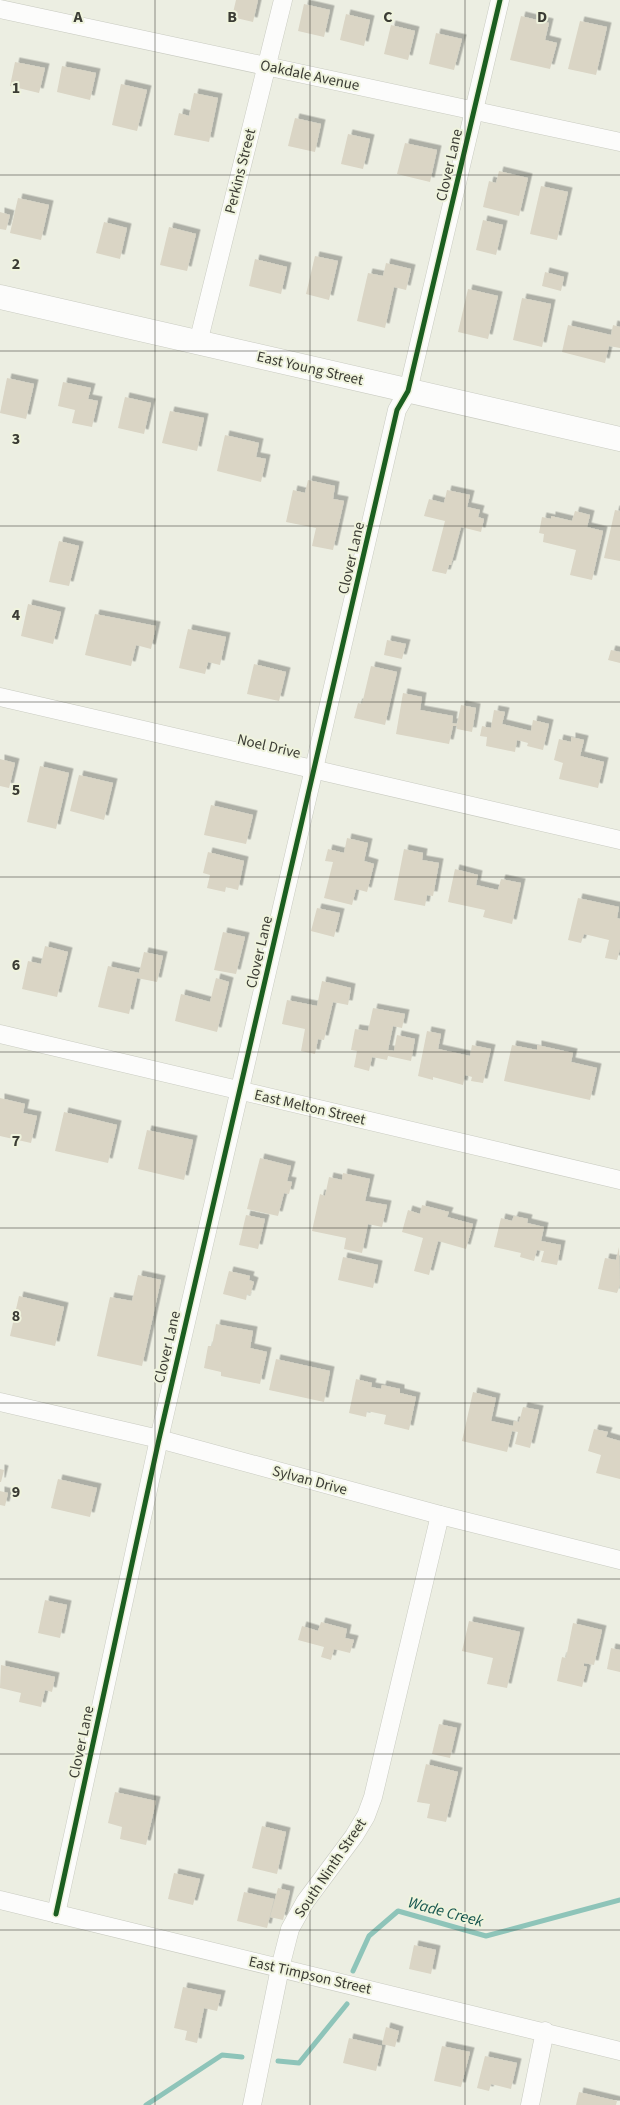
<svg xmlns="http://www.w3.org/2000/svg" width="620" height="2105" viewBox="0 0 620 2105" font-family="'Source Sans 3',sans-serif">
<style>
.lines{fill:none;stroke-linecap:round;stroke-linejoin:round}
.stream{stroke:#8ec4b9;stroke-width:5}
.building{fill:#dad5c5;filter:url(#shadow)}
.street-casing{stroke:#c9cbc1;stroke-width:19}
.secondary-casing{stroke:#c9cbc1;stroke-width:25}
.street{stroke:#fcfcfb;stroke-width:18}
.secondary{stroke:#fcfcfb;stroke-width:24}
.cycleway-casing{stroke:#eff3dd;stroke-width:8}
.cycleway{stroke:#1b5e20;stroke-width:5}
.grid{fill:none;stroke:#3b3c34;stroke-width:1;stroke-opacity:0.55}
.labels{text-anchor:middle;stroke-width:4;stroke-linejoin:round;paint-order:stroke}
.street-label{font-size:15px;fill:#3b3c34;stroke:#eff3dd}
.water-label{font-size:16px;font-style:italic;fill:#16564f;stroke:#eff3dd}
.grid-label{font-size:16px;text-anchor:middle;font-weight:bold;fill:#3b3c34;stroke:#eff3dd;stroke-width:4;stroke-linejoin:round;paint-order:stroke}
</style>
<defs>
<filter id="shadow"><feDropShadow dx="4.5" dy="-4.5" stdDeviation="0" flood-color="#0004"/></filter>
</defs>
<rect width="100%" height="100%" fill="#eceee2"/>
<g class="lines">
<!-- stream -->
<g class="stream">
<polyline points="353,1971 369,1936 398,1911 486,1936 620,1900"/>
<polyline points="278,2061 299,2063 347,2004"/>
<polyline points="146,2105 222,2055 242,2057"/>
</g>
</g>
<!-- building -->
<g class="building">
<polygon points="236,0 258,0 253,22 232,17"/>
<polygon points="304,4 330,10 324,37 298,31"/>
<polygon points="346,14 370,20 364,46 340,40"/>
<polygon points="521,16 549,23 545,40 557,43 550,69 510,60"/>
<polygon points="580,21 607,27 596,75 568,69"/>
<polygon points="391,25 415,31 408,60 384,54"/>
<polygon points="436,33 462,39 454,70 429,64"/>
<polygon points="15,62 45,68 39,93 10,86"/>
<polygon points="62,66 96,73 90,100 57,92"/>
<polygon points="121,84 147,90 137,131 112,125"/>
<polygon points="194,93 218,98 209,142 174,135 179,113 189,116"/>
<polygon points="295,118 321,124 315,152 288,146"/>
<polygon points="348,134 370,139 363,169 341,164"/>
<polygon points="405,143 437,150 430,182 397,174"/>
<polygon points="499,171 528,178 519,216 483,207 489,181 496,183"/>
<polygon points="541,186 568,192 557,240 530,234"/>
<polygon points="18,198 49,205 41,240 10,233"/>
<polygon points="0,212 10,215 6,230 0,229"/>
<polygon points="483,220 503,225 496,255 476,250"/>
<polygon points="104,222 127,228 120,259 96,253"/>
<polygon points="169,227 196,234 187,271 160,265"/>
<polygon points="315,256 338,261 329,300 306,294"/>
<polygon points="255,259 287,267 281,294 249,286"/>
<polygon points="386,263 411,269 406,290 394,287 385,328 357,321 368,273 383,276"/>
<polygon points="545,272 564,277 561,291 542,286"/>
<polygon points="468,289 498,296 488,339 458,332"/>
<polygon points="522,298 551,304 542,347 513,340"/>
<polygon points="568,325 611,335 613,325 620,327 620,348 609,346 605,363 562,352"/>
<polygon points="7,378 34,384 26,419 0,413"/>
<polygon points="63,382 91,388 88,399 98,401 92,427 72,423 75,410 58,406"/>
<polygon points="125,397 151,403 144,434 118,428"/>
<polygon points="170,411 204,418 197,451 162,443"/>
<polygon points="225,435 259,443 256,457 266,459 261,482 217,471"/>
<polygon points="308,480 335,486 333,499 344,501 333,550 312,546 316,528 286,522 293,490 305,493"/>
<polygon points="447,490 470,495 467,507 480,510 478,517 484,519 481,532 461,527 451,565 449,565 446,574 432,571 445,521 424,516 429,499 444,503"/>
<polygon points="615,510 620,511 620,561 604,558"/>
<polygon points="575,511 590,515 587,527 603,531 592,580 570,575 576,550 543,542 544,534 539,533 542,517 551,519 551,516 572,521"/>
<polygon points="59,541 79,546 69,586 49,582"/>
<polygon points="28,604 61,612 53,644 21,636"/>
<polygon points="95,614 156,626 151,649 136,645 131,666 85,655"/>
<polygon points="188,629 226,637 220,665 208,662 205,674 179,668"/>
<polygon points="387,640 406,644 402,659 384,655"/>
<polygon points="611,650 620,652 620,663 608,660"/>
<polygon points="254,664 286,672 279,701 247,694"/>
<polygon points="371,666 397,672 385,725 354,718 358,703 362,704"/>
<polygon points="403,693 422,697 420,710 453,716 452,723 457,724 461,705 476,708 472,732 457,729 457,726 453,726 449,744 396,734"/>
<polygon points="494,710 505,712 502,724 531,731 533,720 549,724 543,750 527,746 528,743 517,740 515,752 486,746 487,737 480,736 482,726 491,728"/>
<polygon points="571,737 584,740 580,756 604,762 598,788 559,779 563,763 554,760 559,739 571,742"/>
<polygon points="0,759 15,763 9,788 0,786"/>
<polygon points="40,766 69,773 56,829 27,822"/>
<polygon points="79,775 113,783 104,820 70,811"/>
<polygon points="211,805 253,815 246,844 204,835"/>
<polygon points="347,838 368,843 364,861 374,864 367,892 356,889 352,905 324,898 333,862 325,861 328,849 344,853"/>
<polygon points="404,849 423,853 422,860 439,863 433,896 427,895 425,906 394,900"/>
<polygon points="208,852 244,861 238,890 226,887 225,892 207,888 210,875 203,873"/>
<polygon points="455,869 478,875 476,885 498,890 501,879 521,883 512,924 483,917 485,910 448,902"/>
<polygon points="578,898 619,907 617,918 620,919 620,949 617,960 605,958 609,940 584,934 581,943 568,940"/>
<polygon points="317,908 340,913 334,937 311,931"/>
<polygon points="223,932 245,937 236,974 214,970"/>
<polygon points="45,946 68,952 57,997 22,989 28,961 41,964"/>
<polygon points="144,952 163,956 157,982 137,978 129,1014 98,1007 108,966 139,973"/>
<polygon points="216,978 229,982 217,1032 175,1021 181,994 210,1002"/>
<polygon points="322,981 351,988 348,1005 333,1002 324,1040 318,1039 315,1054 301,1051 305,1029 282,1024 287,1000 317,1006"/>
<polygon points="373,1008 405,1014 402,1028 393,1026 388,1050 394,1051 397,1035 415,1039 411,1061 388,1056 387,1060 372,1057 369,1071 354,1067 357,1051 351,1050 355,1029 368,1031"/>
<polygon points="427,1031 441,1034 438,1049 470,1056 472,1045 491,1049 483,1083 471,1081 472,1077 465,1075 463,1085 433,1077 433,1080 418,1076"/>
<polygon points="512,1045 537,1050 537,1045 573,1053 571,1062 597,1068 590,1100 504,1081"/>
<polygon points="0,1098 25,1104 23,1113 37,1116 31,1143 0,1136"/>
<polygon points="64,1112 117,1125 108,1163 55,1151"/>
<polygon points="147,1130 193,1140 184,1180 138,1169"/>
<polygon points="260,1158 291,1166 287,1181 292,1182 289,1194 284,1193 278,1216 247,1209"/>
<polygon points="343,1173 370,1179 365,1201 387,1205 382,1227 368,1224 362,1253 344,1249 346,1238 312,1231 320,1194 325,1196 329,1177 342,1180"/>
<polygon points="422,1205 449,1212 447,1217 473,1224 466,1249 438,1241 429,1275 414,1271 423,1238 402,1232 408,1210 420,1214"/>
<polygon points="246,1215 265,1219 258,1249 239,1245"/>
<polygon points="514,1216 528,1219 527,1223 544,1227 541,1241 561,1245 557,1265 541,1262 544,1251 537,1250 534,1261 520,1257 521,1253 494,1247 501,1218 512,1221"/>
<polygon points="619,1247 620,1285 617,1293 598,1289 605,1258 616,1260"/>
<polygon points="343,1257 378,1265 373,1288 338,1280"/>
<polygon points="229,1271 250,1276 249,1280 254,1282 250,1295 247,1294 246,1300 223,1294"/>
<polygon points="138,1275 161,1280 142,1366 97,1356 110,1297 132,1301"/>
<polygon points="19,1296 64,1307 55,1346 10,1336"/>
<polygon points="216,1324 253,1331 250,1348 267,1352 260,1384 221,1376 221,1372 204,1368 208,1346 212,1346"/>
<polygon points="276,1359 330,1371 324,1402 269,1390"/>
<polygon points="356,1379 372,1383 371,1387 381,1389 382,1385 400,1389 400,1393 416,1397 409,1430 384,1424 386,1415 367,1411 366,1417 349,1413"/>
<polygon points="473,1392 496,1398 491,1421 513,1426 514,1421 519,1422 523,1407 539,1410 530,1448 515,1444 518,1432 512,1431 507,1452 462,1441"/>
<polygon points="594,1429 608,1432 606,1437 620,1441 620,1479 596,1473 601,1455 588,1451"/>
<polygon points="0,1469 4,1470 1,1482 0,1482"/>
<polygon points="58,1479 97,1488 90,1517 51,1508"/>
<polygon points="0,1491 8,1493 5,1506 0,1505"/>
<polygon points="45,1600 67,1605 60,1638 38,1633"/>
<polygon points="469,1621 520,1632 507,1688 487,1684 493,1658 462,1651"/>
<polygon points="321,1622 347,1629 345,1638 354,1640 350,1653 334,1649 331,1660 321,1657 324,1647 298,1640 302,1626 318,1631"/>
<polygon points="573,1623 602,1630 594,1665 584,1663 584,1666 587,1667 582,1687 557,1681 562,1657 566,1658"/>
<polygon points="611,1648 620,1650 620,1672 607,1669"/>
<polygon points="1,1665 55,1677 52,1692 45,1690 41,1707 19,1702 21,1693 0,1688"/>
<polygon points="439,1724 457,1728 450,1758 432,1754"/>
<polygon points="426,1764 458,1772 446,1822 427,1818 430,1804 417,1802"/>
<polygon points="115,1792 156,1801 146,1845 120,1839 122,1827 108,1823"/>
<polygon points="262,1826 286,1832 277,1874 252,1868"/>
<polygon points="174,1873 200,1879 193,1905 168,1899"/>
<polygon points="278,1888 290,1891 283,1920 270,1917"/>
<polygon points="244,1892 274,1899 267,1928 237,1921"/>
<polygon points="414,1945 436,1950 431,1974 409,1969"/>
<polygon points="183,1987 221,1995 217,2011 204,2008 197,2043 185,2040 187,2031 174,2028"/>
<polygon points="386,2027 399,2031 395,2047 382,2044"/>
<polygon points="349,2038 382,2046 376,2071 343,2063"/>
<polygon points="442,2046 470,2052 461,2087 434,2081"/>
<polygon points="485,2056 517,2063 511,2089 491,2084 489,2091 477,2088"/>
<polygon points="579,2092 617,2101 616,2105 576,2105"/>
</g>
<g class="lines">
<!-- street casing -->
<g class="street-casing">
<g id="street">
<polyline points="0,9 620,142"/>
<polyline points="198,343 283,0"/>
<polyline points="0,697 620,840"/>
<polyline points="0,1034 620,1180"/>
<polyline points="0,1402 159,1439 440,1515 620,1560"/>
<polyline points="0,1900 620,2051"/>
<polyline points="56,1914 159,1439 397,410 408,391 500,0"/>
<polyline points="252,2105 280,1968 290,1929 305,1902 354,1836 366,1816 373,1797 440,1515"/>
<polyline points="530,2105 545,2031"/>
</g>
</g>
<!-- secondary casing -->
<g class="secondary-casing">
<polyline id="secondary" points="0,297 620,439"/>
</g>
<!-- street -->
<use href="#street" class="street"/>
<!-- secondary -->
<use href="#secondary" class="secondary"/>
<!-- cycleway casing -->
<g class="cycleway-casing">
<polyline id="cycleway" points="56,1914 159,1439 397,410 408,391 500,0"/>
</g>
<!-- cycleway -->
<use href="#cycleway" class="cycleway"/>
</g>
<!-- grid -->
<path class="grid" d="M 155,0 L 155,2105M 310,0 L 310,2105M 465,0 L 465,2105M 0,175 L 620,175M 0,351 L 620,351M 0,526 L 620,526M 0,702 L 620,702M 0,877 L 620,877M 0,1052 L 620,1052M 0,1228 L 620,1228M 0,1403 L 620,1403M 0,1579 L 620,1579M 0,1754 L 620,1754M 0,1930 L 620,1930"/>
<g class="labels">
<!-- street labels -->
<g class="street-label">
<text transform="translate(310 75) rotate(12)" y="5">Oakdale Avenue</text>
<text transform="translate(449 165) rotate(-77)" y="5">Clover Lane</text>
<text transform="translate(240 171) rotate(-76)" y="5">Perkins Street</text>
<text transform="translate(310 368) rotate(13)" y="5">East Young Street</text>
<text transform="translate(351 558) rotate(-77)" y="5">Clover Lane</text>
<text transform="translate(269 746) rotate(13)" y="5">Noel Drive</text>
<text transform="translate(259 952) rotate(-77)" y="5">Clover Lane</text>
<text transform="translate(310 1107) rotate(13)" y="5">East Melton Street</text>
<text transform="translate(167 1347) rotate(-77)" y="5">Clover Lane</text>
<text transform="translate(310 1480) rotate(15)" y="5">Sylvan Drive</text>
<text transform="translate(81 1742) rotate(-78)" y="5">Clover Lane</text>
<text transform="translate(330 1868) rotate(-56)" y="5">South Ninth Street</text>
<text transform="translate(310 1975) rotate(13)" y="5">East Timpson Street</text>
</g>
<!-- water labels -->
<g class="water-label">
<text transform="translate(446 1911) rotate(15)" y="6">Wade Creek</text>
</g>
</g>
<g class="grid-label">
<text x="78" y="22">A</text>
<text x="232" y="22">B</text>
<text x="388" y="22">C</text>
<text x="542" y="22">D</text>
<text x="16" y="93">1</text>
<text x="16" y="269">2</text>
<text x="16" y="444">3</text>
<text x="16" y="620">4</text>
<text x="16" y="795">5</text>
<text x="16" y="970">6</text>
<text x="16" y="1146">7</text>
<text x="16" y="1321">8</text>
<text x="16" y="1497">9</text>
</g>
</svg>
